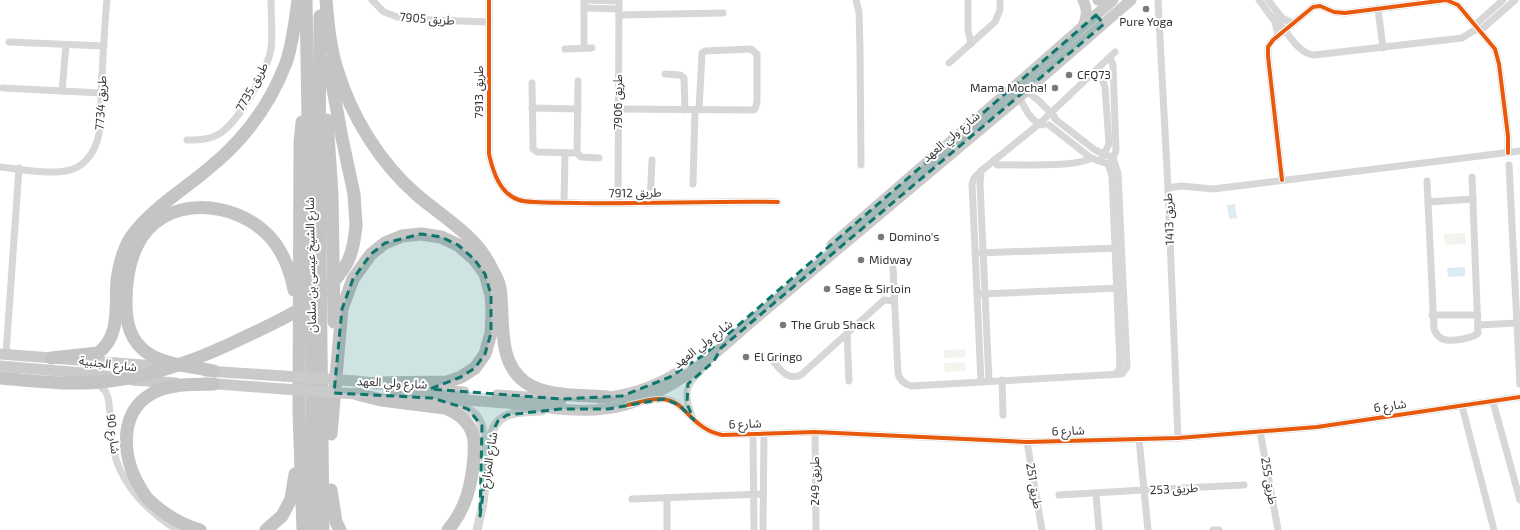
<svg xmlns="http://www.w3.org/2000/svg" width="1520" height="530" viewBox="0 0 1520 530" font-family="'Exo 2','Noto Sans Arabic',sans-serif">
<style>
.pitch{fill:#f1f5ed}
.water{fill:#ddebf3}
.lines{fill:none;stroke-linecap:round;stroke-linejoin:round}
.minor{stroke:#d7d7d7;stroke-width:7}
.tertiary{stroke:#d7d7d7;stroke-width:9}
.primary{stroke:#cacaca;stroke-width:11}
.motorway{stroke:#c4c4c4;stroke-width:13}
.primary-bridge{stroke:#cacaca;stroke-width:11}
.motorway-bridge{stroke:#c4c4c4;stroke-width:13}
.cycleway-casing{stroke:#fff;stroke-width:6}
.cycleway{stroke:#e8590c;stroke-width:4}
.marked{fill:#0f766e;fill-opacity:0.2;stroke:#0f766e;stroke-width:3;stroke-dasharray:8 5;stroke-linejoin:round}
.poi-dot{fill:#7a7a7a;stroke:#fff;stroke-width:1.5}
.labels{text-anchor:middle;stroke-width:4;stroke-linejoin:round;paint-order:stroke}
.street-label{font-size:12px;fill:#333;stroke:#fff}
.poi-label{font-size:12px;fill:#333;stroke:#fff;text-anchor:start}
</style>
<rect width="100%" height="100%" fill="#fff"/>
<!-- pitch -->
<g class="pitch">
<polygon points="1465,233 1466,244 1445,245 1444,234"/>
<polygon points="965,349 965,357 944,358 944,350"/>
<polygon points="965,362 966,371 945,372 944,363"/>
</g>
<!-- water -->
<g class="water">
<polygon points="1235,204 1237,218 1229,219 1227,205"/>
<polygon points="1465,267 1465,276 1448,277 1447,268"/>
</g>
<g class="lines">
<!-- minor -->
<g class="minor">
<polyline points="372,0 384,12 403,19 489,22"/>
<path d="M 489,0 L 489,154 C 493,172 500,194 519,200 C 532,204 565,202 580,203 C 646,204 712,201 778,202"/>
<polyline points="584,0 619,1"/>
<polyline points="856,0 859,12 860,49 861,165"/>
<polyline points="968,0 968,30 971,44"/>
<polyline points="1158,0 1168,188 1178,438"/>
<polyline points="1259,0 1275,22 1278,35"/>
<polyline points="1268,0 1282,18 1292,23"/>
<polyline points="584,8 619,9"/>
<polyline points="1378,9 1383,48"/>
<polyline points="619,15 723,13"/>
<path d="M 1271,16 C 1286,26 1296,54 1314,55 L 1462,38 L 1473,31 L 1482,29 L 1515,0"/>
<polyline points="1475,25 1503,0"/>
<polyline points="9,42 104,46"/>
<polyline points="584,48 584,0"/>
<polyline points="565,49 592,48"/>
<polyline points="1110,58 1113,65 1116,151 1111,161"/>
<polyline points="949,63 995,22 1000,10 1000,0"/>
<polyline points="1099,69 1105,87 1109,144 1102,158"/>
<polyline points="665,74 680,75 684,78 685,110"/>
<polyline points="578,81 577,153 581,157 599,158"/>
<polyline points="532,83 533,149 537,152 577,153"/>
<polyline points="3,88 101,93"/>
<polyline points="62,91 66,45"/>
<polyline points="1026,91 1038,100 1054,116"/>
<path d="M 1019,97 C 1025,107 1030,122 1043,125"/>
<polyline points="532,108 578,109"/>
<polyline points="618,109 753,110 755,109 757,102 757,54 751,49 705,51 702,53 699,110"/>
<polyline points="1049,125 1091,158 1108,164 1112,176 1120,365 1119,370 1115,374"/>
<path d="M 187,140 C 199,140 211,140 222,132 C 240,119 267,71 271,49 C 273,33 271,16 271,0"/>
<path d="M 994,160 L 997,165 C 1019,164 1074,168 1091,158"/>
<polyline points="1509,165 1520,384"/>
<path d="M 0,167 C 20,169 55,176 73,169 C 87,164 96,149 99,134 C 102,120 101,106 101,92 C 103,61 104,30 107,0"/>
<polyline points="981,171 980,184 989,381"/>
<polyline points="1282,180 1268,56 1268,47 1273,40 1313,7 1320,6 1334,12 1345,13 1446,0 1458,5 1495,49 1499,64 1508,136 1508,153"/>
<path d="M 1427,181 L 1434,329 C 1439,343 1451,341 1463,339 C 1469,337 1474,337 1478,333 L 1472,177"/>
<polyline points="693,184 695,110"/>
<polyline points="1168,188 1181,186 1213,189 1520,151"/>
<polyline points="564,202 565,153"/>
<polyline points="1428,202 1473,199"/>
<polyline points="618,203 619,0"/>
<polyline points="650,203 652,160"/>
<polyline points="979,253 1119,248"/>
<path d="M 893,268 L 898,374 C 900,381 905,384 911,386 L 1122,374 L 1127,367 L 1118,173 L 1113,158 L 1095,150 L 1055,119"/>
<polyline points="982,294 1119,288"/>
<polyline points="1432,315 1478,315"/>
<polyline points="1478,325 1517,323"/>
<polyline points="847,333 849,381"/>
<polyline points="6,354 19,168"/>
<path d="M 772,360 C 780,369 787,381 801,375 L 884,300 L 894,301"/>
<polyline points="1002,380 1003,415"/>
<path d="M 96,382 L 106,392 L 108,398 C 111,412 110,426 112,441 C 117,481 144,509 177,530"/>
<polyline points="981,382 972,184 974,178 981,171 1039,124 1115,52"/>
<path d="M 647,401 C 655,399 665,398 672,401 C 678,404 683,409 687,413 C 698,424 707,432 722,435 L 815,432 L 1027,442 L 1178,438 L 1317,427 L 1520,397"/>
<polyline points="1493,402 1520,500"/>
<polyline points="1462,406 1494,530"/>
<path d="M 692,416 C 684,396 684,385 701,371"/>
<polyline points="1260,431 1278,530"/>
<polyline points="815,432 816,530"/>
<polyline points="753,434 754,530"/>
<polyline points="1027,442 1042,530"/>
<polyline points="1096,493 1099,530"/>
<polyline points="1059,495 1144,490 1139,439"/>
<polyline points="632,499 763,494"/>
<polyline points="667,499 667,530"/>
<polyline points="763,530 764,434"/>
<polyline points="1148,530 1144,490 1244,485"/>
<polyline points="1213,530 1219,530"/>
</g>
<!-- tertiary -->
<g class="tertiary">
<path d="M 447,403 C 483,409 485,424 482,457"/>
<path d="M 477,530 L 483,504 L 490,440 C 495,410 518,412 542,411"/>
</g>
<!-- primary -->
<g class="primary">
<path d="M 1083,0 C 1088,10 1087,16 1083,26"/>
<polyline points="1098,0 1104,0"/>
<polyline points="832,245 1008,92 1113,0"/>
<polyline points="0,354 169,367"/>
<polyline points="0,366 83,373 112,377"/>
<polyline points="206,371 283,376"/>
<polyline points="132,380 176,383"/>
<polyline points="355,381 385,384"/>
<polyline points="205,383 283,389"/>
<polyline points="414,387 464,392"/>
<polyline points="497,395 562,399"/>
<path d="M 393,396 C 431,398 468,400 506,403 C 546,407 587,416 626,405 C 675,391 713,356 750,323 L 1019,97 L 1131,0"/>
<path d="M 599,398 C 626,396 652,388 675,374"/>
</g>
<!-- motorway -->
<g class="motorway">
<polyline points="306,0 312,358 312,530"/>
<path d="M 326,0 C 328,23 330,47 337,69 C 351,116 380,163 417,195 C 444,218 476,235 492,269 C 495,274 499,282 500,288 C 505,319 496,361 525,382 C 545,397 583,395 607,397"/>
<polyline points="320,16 319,166 323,530"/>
<polyline points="328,62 342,138 354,194 356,225"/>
<polyline points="327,120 332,194 334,322"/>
<polyline points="302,122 300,143 299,412 303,530"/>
<path d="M 51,358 L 98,353 C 121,336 115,305 117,280 C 119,266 123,249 131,237 C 151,209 182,191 208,169 C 243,141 270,105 286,63 C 293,43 295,21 298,0"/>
<path d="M 214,371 C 194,367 166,365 149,354 C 130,342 126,323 126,302 C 126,284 129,262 137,246 C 161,194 234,199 269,236 C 283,251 290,269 294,290"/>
<path d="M 357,394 L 381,400 L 445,408 C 458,413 469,422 473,435 C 475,442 474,449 474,456 C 472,484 466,509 448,530"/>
<polyline points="331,434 342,309 353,279 371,254 385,243 402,236 421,234 441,237 458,245 474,259 485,274 491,295 492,311 491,333 485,354 475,368 461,377 447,382 376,383"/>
<polyline points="331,490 336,522 340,530"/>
<path d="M 200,530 C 182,525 164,514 150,501 C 147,499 145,495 143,492 C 123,463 116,415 151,394 C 169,383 193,385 214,384"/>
<polyline points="266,530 282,516 291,499 295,474"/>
</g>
<!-- primary-bridge -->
<g class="primary-bridge">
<polyline points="283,376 355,381"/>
<polyline points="283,389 357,394"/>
</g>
<!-- motorway-bridge -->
<path class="motorway-bridge" d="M 0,378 C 36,381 72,386 109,381 C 159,375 204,357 249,335 C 287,317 325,301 347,263 C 353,252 355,237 356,225"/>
<!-- cycleway casing -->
<g class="cycleway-casing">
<g id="cycleway">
<path d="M 489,0 L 489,154 C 493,172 500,194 519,200 C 532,204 565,202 580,203 C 646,204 712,201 778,202"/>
<polyline points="1282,180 1268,56 1268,47 1273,40 1313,7 1320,6 1334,12 1345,13 1446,0 1458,5 1495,49 1499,64 1508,136 1508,153"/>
<path d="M 628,405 C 641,402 657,396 671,401 C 678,403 683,409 688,414 C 698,424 707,432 722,435 L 815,432 L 1027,442 L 1178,438 L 1317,427 L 1520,397"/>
</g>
</g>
<!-- cycleway -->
<use href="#cycleway" class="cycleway"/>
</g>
<!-- marked area -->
<path class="marked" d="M 1096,15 L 1104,24 L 721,348 L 714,361 L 688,384 L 687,404 L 694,420 L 679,405 L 664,399 L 608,409 L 560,409 L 507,415 L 498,421 L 491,435 L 480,516 L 482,426 L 468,409 L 432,398 L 334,393 L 342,309 L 353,279 L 371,254 L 385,243 L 421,234 L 441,237 L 458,245 L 474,259 L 485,274 L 491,295 L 491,333 L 485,354 L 475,368 L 461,377 L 430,389 L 562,399 L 622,396 L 670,377 L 705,354 Z"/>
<!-- markers -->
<g class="poi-dot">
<circle cx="1146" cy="9" r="4"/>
<circle cx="1069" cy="75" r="4"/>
<circle cx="1055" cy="88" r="4"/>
<circle cx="881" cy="237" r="4"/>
<circle cx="861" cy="260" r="4"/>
<circle cx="827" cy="289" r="4"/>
<circle cx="783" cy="325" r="4"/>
<circle cx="746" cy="357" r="4"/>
</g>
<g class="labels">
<!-- street labels -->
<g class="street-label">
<text transform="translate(427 19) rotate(4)" y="4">طريق 7905</text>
<text transform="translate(252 87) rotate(-61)" y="4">طريق 7735</text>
<text transform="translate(479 92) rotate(-90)" y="4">طريق 7913</text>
<text transform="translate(618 102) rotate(-90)" y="4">طريق 7906</text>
<text transform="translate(101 103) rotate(-87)" y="4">طريق 7734</text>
<text transform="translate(951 137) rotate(-40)" y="4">شارع ولي العهد</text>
<text transform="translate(635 193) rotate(-1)" y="4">طريق 7912</text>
<text transform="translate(1169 219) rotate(-92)" y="4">طريق 1413</text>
<text transform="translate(311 265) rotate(-91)" y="4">شارع الشيخ عيسى بن سلمان</text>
<text transform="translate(703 344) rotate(-38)" y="4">شارع ولي العهد</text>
<text transform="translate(108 364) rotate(7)" y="4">شارع الجنبية</text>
<text transform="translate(392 383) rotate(3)" y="4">شارع ولي العهد</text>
<text transform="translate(1390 406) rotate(-8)" y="4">شارع 6</text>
<text transform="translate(745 424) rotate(-2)" y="4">شارع 6</text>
<text transform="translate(1068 431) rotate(-2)" y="4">شارع 6</text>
<text transform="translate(113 434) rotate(83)" y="4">شارع 90</text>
<text transform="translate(489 460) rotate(-81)" y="4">شارع المزارع</text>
<text transform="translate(815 481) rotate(-90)" y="4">طريق 249</text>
<text transform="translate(1269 481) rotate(80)" y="4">طريق 255</text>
<text transform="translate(1034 486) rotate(80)" y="4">طريق 251</text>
<text transform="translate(1174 489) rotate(-3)" y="4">طريق 253</text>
</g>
<!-- poi labels -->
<g class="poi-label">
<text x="1146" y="26" text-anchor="middle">Pure Yoga</text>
<text x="1077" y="79">CFQ73</text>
<text x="1047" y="92" text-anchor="end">Mama Mocha!</text>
<text x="889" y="241">Domino's</text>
<text x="869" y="264">Midway</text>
<text x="835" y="293">Sage &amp; Sirloin</text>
<text x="791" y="329">The Grub Shack</text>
<text x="754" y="361">El Gringo</text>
</g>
</g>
</svg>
